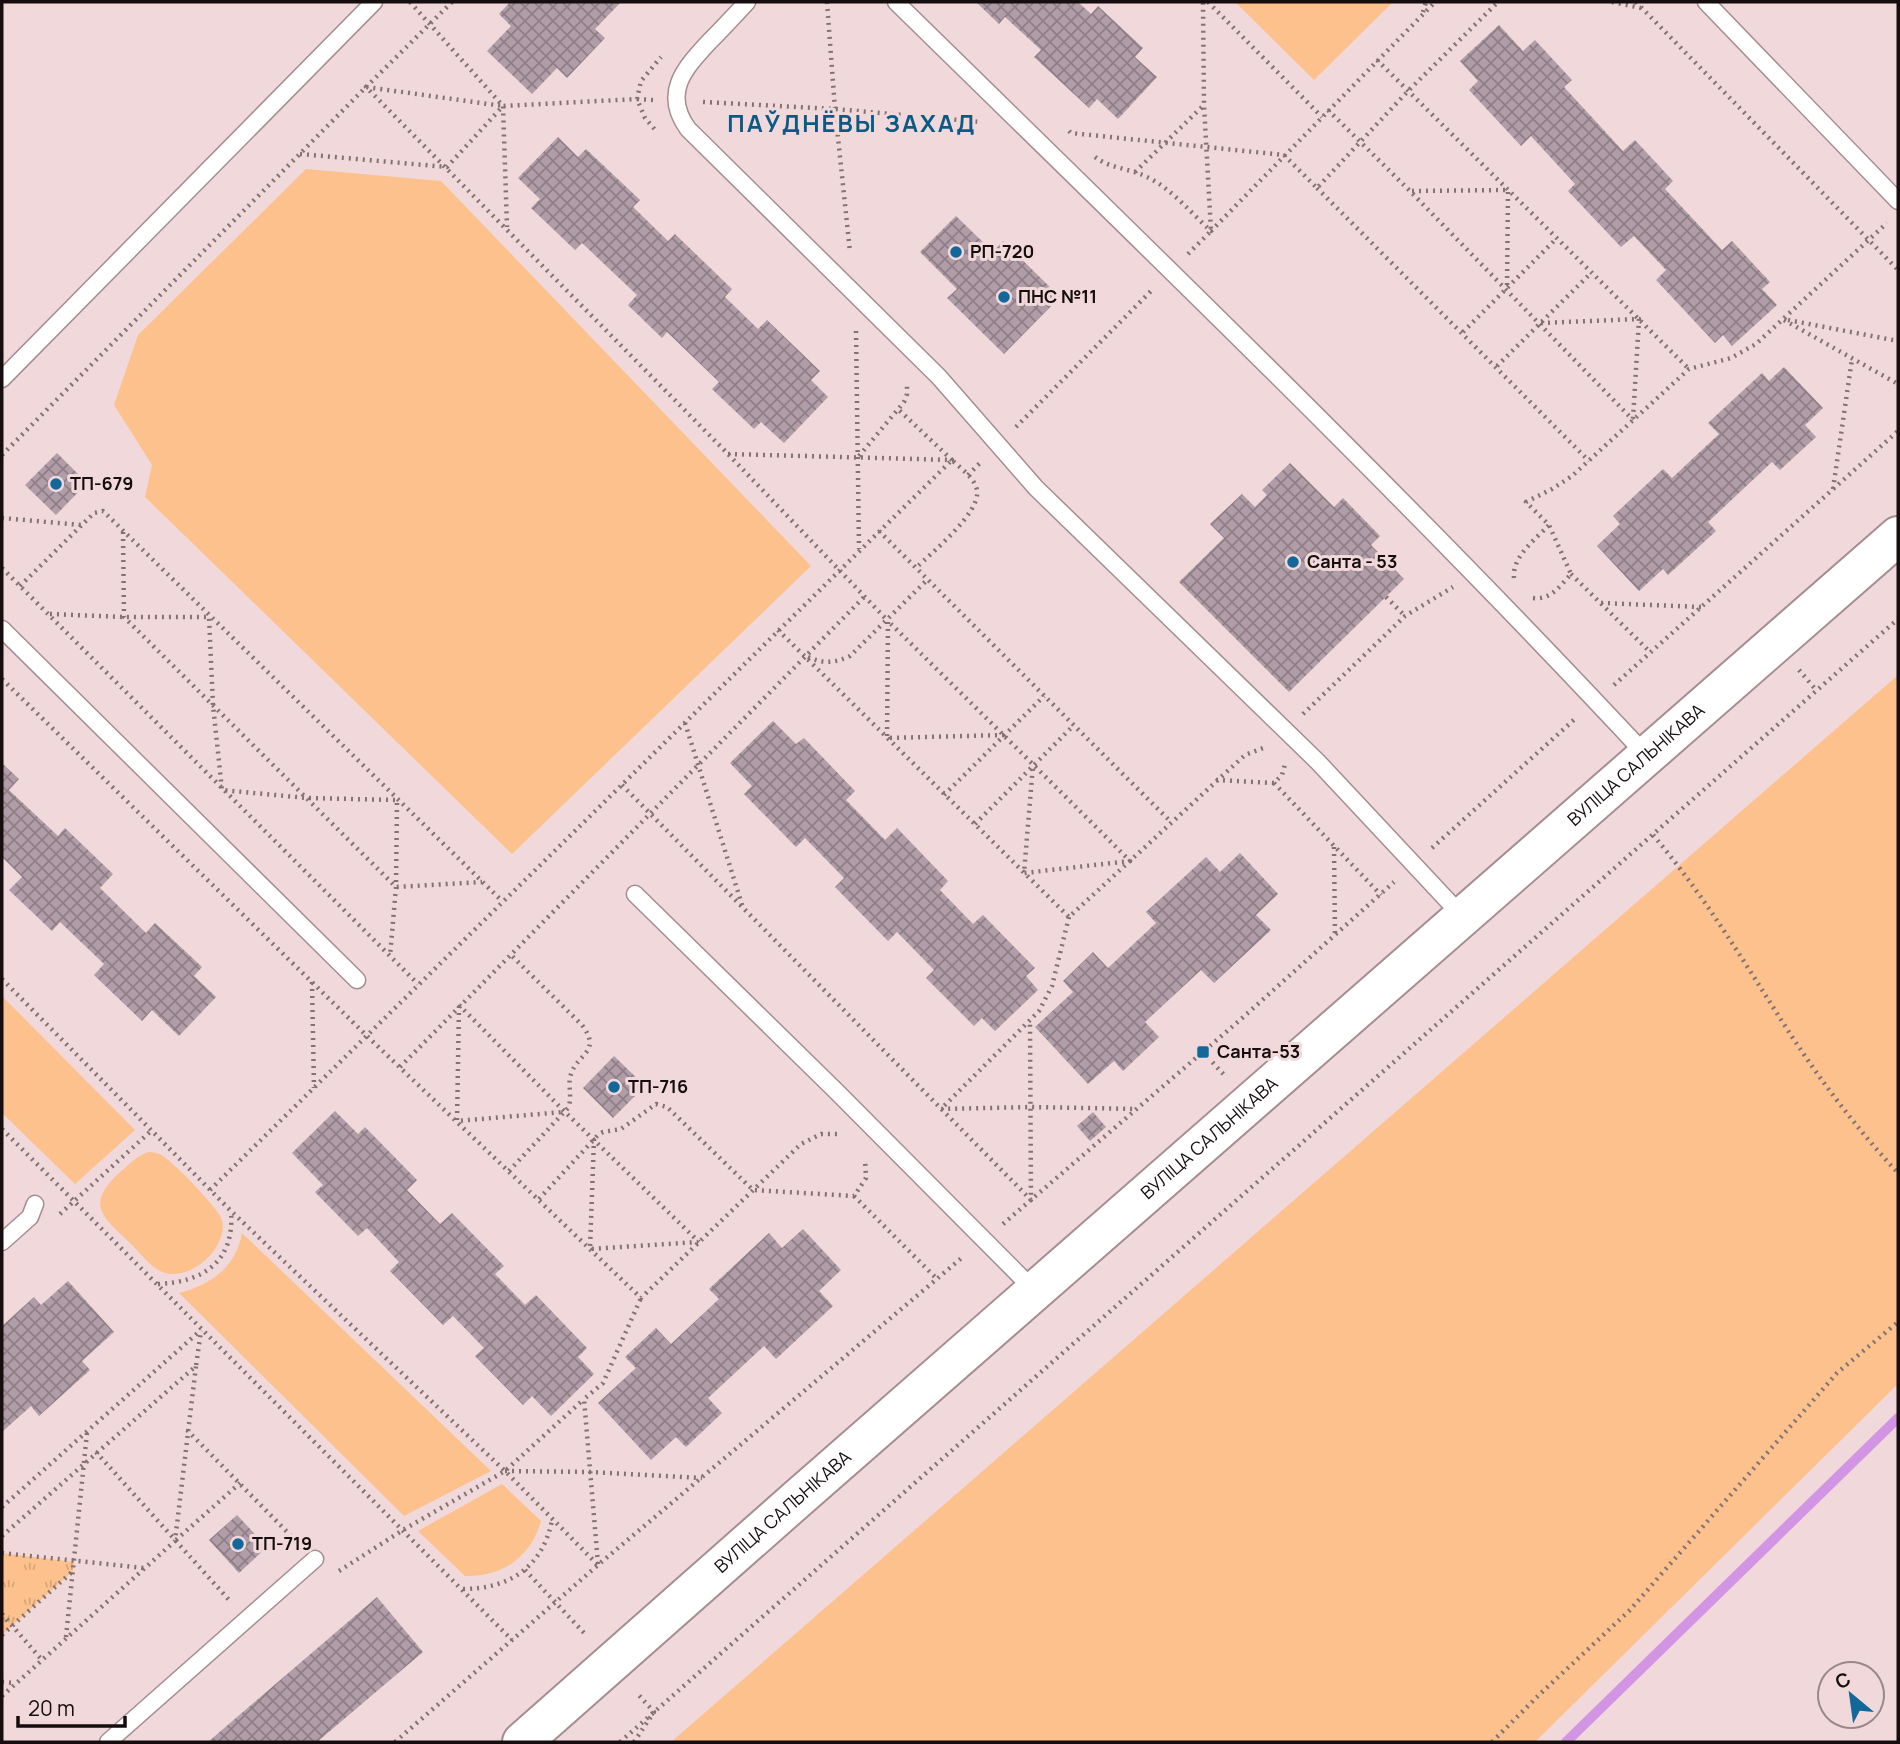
<svg xmlns="http://www.w3.org/2000/svg" width="1900" height="1744" viewBox="0 0 1900 1744" font-family="Manrope,sans-serif">
<style>
.grass{fill:#fcc18c}
.park{fill:url(#park-tufts)}
.lines{fill:none;stroke-linecap:round;stroke-linejoin:round}
.stream{stroke:#d295e3;stroke-width:10}
.building{fill:url(#building-cross-hatch)}
.lane-casing{stroke:#a48e90;stroke-width:19}
.secondary-casing{stroke:#a48e90;stroke-width:42}
.path{stroke:#827274;stroke-width:4.5;stroke-dasharray:2 5;stroke-linecap:butt}
.lane{stroke:#fff;stroke-width:16}
.secondary{stroke:#fff;stroke-width:38}
.poi-dot{fill:#136899;stroke:#f1d9db;stroke-width:2.5}
.labels{text-anchor:middle;stroke-width:6;stroke-linejoin:round;paint-order:stroke}
.poi-label{font-size:18px;font-weight:bold;fill:#150d0e;stroke:#f1d9db;text-anchor:start}
.street-label{font-size:18px;fill:#150d0e;stroke:#f1d9db}
.district-label{font-size:24px;font-weight:bold;letter-spacing:2px;fill:#0b5a86;stroke:#f1d9db}
</style>
<defs>
<pattern id="park-tufts" width="24" height="20" patternUnits="userSpaceOnUse" patternTransform="scale(1.75)"><rect width="24" height="20" fill="#fcc18c"/><path d="M3 7l-1-3M5 7V3M7 7l1-3M15 17l-1-3M17 17v-4M19 17l1-3" fill="none" stroke="#d7a578"/></pattern>
<pattern id="building-cross-hatch" width="8" height="8" patternUnits="userSpaceOnUse" patternTransform="scale(1.75)"><rect width="8" height="8" fill="#b09da7"/><path d="M0 0l8 8M0 8l8-8" fill="none" stroke="#8e7e86"/></pattern>
</defs>
<rect width="100%" height="100%" fill="#f1d9db"/>
<!-- grass -->
<g class="grass">
<polygon points="1235,2 1393,2 1314,80"/>
<polygon points="306,169 441,181 811,566 512,854 145,497 152,465 114,405 138,335"/>
<polygon points="1898,675 1898,1384 1535,1742 671,1742"/>
<polygon points="2,996 135,1130 75,1184 2,1113"/>
<path d="M 148,1152 C 154,1152 158,1153 163,1156 C 174,1163 217,1207 221,1218 C 224,1226 223,1232 220,1239 C 214,1258 187,1279 165,1273 C 152,1269 142,1255 133,1246 C 106,1219 83,1207 118,1174 C 128,1166 136,1156 148,1152 Z"/>
<path d="M 242,1233 L 491,1471 L 404,1516 L 179,1293 C 211,1285 236,1267 242,1233 Z"/>
<path d="M 502,1484 L 541,1521 C 531,1557 502,1577 465,1576 L 418,1531 Z"/>
</g>
<!-- park -->
<polygon class="park" points="2,1553 74,1562 73,1571 2,1635"/>
<g class="lines">
<!-- stream -->
<polyline class="stream" points="1566,1742 1898,1418"/>
</g>
<!-- building -->
<g class="building">
<polygon points="510,2 621,2 595,29 605,38 567,78 557,68 532,94 487,51 511,26 499,14"/>
<polygon points="976,2 1078,2 1091,14 1098,6 1143,48 1135,57 1157,77 1118,119 1097,99 1089,108 1034,57 1041,50 1005,17 999,24"/>
<polygon points="1499,25 1523,51 1535,40 1572,80 1564,87 1623,151 1635,140 1673,181 1665,189 1722,250 1732,241 1770,282 1762,289 1777,305 1732,346 1723,335 1715,343 1656,280 1666,270 1634,236 1621,247 1568,191 1575,184 1531,136 1521,146 1469,90 1478,81 1460,61"/>
<polygon points="558,137 578,157 586,149 640,200 633,207 668,241 675,234 732,289 725,297 758,329 767,320 820,371 811,380 828,397 784,443 761,422 754,429 712,389 719,382 667,332 662,338 628,305 637,295 582,243 575,250 531,208 540,199 518,178"/>
<polygon points="956,216 993,252 1003,241 1060,297 1004,354 947,298 957,289 920,252"/>
<polygon points="1784,367 1823,408 1805,425 1816,437 1780,470 1772,462 1708,522 1716,531 1668,575 1663,569 1639,591 1597,546 1620,524 1613,516 1663,469 1672,478 1719,434 1708,423 1762,373 1769,381"/>
<polygon points="57,453 87,483 56,515 25,485"/>
<polygon points="1290,463 1334,507 1343,498 1380,536 1371,545 1404,579 1289,692 1179,582 1224,538 1210,524 1242,494 1255,507 1267,495 1262,490"/>
<polygon points="773,721 796,744 804,738 855,791 846,800 885,840 897,828 948,881 940,890 973,924 983,915 1035,968 1026,976 1038,990 995,1031 982,1018 974,1026 926,978 934,970 897,932 888,941 835,887 844,878 805,838 796,847 744,794 752,786 730,763"/>
<polygon points="2,763 19,779 9,790 58,836 65,828 113,874 100,888 146,933 155,923 202,967 194,976 216,997 179,1036 152,1010 142,1021 94,975 104,964 60,922 52,931 9,890 22,877 2,857"/>
<polygon points="1240,853 1278,894 1256,915 1271,930 1214,983 1201,970 1145,1022 1159,1037 1123,1071 1114,1061 1088,1084 1035,1027 1073,992 1063,981 1093,952 1108,968 1156,923 1146,912 1206,857 1220,872"/>
<polygon points="614,1056 645,1086 613,1118 583,1088"/>
<polygon points="335,1111 358,1134 365,1127 417,1180 407,1190 440,1224 452,1213 504,1266 495,1274 525,1305 536,1295 587,1348 578,1357 594,1374 551,1416 532,1396 523,1405 475,1356 484,1348 453,1316 443,1325 390,1271 399,1262 367,1228 358,1236 315,1192 323,1185 292,1153"/>
<polygon points="1093,1112 1106,1127 1090,1141 1077,1126"/>
<polygon points="803,1229 841,1270 819,1291 833,1306 776,1359 764,1346 708,1398 722,1413 686,1447 676,1437 651,1460 598,1403 636,1368 625,1357 656,1328 671,1344 719,1299 709,1289 769,1233 782,1248"/>
<polygon points="68,1281 114,1332 82,1361 90,1370 39,1416 31,1406 2,1432 2,1326 34,1297 41,1305"/>
<polygon points="237,1515 267,1547 239,1573 209,1540"/>
<polygon points="377,1597 423,1652 317,1742 208,1742"/>
</g>
<g class="lines">
<!-- lane casing -->
<g class="lane-casing">
<g id="lane">
<path d="M 747,2 C 735,15 722,29 709,42 C 684,69 662,93 688,129 L 939,377 L 1036,488 L 1318,762 L 1463,917"/>
<path d="M 896,2 C 1149,250 1405,496 1647,756"/>
<polyline points="1706,2 1898,201"/>
<polyline points="2,379 374,2"/>
<polyline points="2,629 357,980"/>
<polyline points="635,894 835,1090 1035,1291"/>
<polyline points="2,1242 30,1217 35,1204"/>
<polyline points="108,1742 315,1559"/>
</g>
</g>
<!-- secondary casing -->
<g class="secondary-casing">
<g id="secondary">
<path id="s1" d="M 522,1742 L 796,1500 L 1898,536"/>
</g>
</g>
<!-- path -->
<g class="path">
<polyline points="410,2 503,106 507,227"/>
<polyline points="452,2 366,87 728,454 888,621"/>
<polyline points="827,2 835,109 850,252"/>
<polyline points="1208,2 1322,117"/>
<polyline points="1612,2 1641,8"/>
<polyline points="1636,2 1898,270"/>
<polyline points="1423,12 1426,2"/>
<polyline points="1377,60 1689,369"/>
<polyline points="653,100 637,99 645,118 657,132"/>
<polyline points="703,102 835,109 981,122"/>
<polyline points="1328,110 1410,191 1633,420"/>
<polyline points="1069,131 1071,133 1284,155 1317,188 1408,91 1498,2"/>
<polyline points="300,154 447,167 503,106 637,99 641,81 661,57"/>
<path d="M 1095,157 C 1111,169 1129,168 1147,177 C 1171,188 1191,213 1211,231 L 1435,2"/>
<polyline points="1135,172 1204,105"/>
<polyline points="1317,188 1589,461"/>
<polyline points="1412,191 1508,190 1507,289"/>
<polyline points="1188,254 1211,231 1204,105 1203,2"/>
<polyline points="1784,320 1898,384"/>
<polyline points="1788,320 1898,341"/>
<polyline points="1541,323 1639,319 1633,419"/>
<polyline points="856,331 859,549"/>
<polyline points="1463,332 1556,239"/>
<polyline points="1497,366 1591,273"/>
<polyline points="1016,427 1152,290"/>
<polyline points="728,454 952,460 899,410"/>
<polyline points="2,455 366,87 503,106"/>
<polyline points="859,456 904,402 907,394 907,382"/>
<polyline points="968,475 980,463"/>
<polyline points="1833,489 1852,359"/>
<polyline points="2,518 81,525"/>
<polyline points="879,531 1171,822"/>
<polyline points="123,532 124,617 396,887 482,882"/>
<polyline points="2,568 418,984"/>
<polyline points="1571,574 1650,652"/>
<path d="M 1514,578 C 1512,556 1536,539 1549,525"/>
<polyline points="20,586 94,513 103,511 502,901"/>
<polyline points="1386,597 1405,616"/>
<path d="M 1533,598 C 1551,600 1560,586 1571,574 L 1549,525 L 1526,502 L 1552,489 L 1572,476 L 1689,369 L 1731,358 L 1756,344 L 1887,223"/>
<polyline points="1601,603 1701,607"/>
<polyline points="50,614 124,617 209,617 213,705 222,790 307,798 397,800 396,887 390,956"/>
<polyline points="778,630 1069,917 1245,755 1266,747"/>
<path d="M 808,657 C 823,664 835,663 850,656 L 927,580"/>
<polyline points="1799,670 1817,691"/>
<polyline points="2,679 367,1036 641,1298 801,1144 821,1134 839,1134"/>
<polyline points="1614,685 1898,431"/>
<polyline points="1303,714 1405,616 1453,587"/>
<polyline points="685,723 743,908"/>
<path d="M 1004,735 L 887,738 L 888,621 C 969,701 1050,781 1130,861 L 1024,873 L 1033,765"/>
<polyline points="1216,780 1274,783 1282,775 1285,764"/>
<polyline points="1274,783 1381,895"/>
<polyline points="622,785 1031,1200 1030,1022"/>
<polyline points="944,795 1044,696"/>
<polyline points="975,824 1073,726"/>
<path d="M 1653,835 C 1704,895 1744,962 1787,1029 C 1820,1080 1857,1129 1898,1173"/>
<polyline points="1334,847 1335,935"/>
<polyline points="1432,848 1576,718"/>
<polyline points="1069,917 1052,986 1039,1011 941,1109 1032,1107 1137,1109"/>
<polyline points="2,979 231,1211 505,1471 598,1565"/>
<polyline points="312,982 314,1088"/>
<polyline points="459,1005 565,1112 699,1242"/>
<polyline points="459,1006 457,1121 563,1112"/>
<polyline points="1203,1052 1226,1077"/>
<polyline points="400,1067 865,596"/>
<polyline points="2,1129 512,1640"/>
<polyline points="594,1139 590,1249 698,1242"/>
<path d="M 509,1171 L 568,1108 C 573,1096 567,1085 571,1074 C 578,1053 602,1052 582,1025 L 511,955"/>
<path d="M 210,1190 L 952,460 C 961,469 974,477 977,490 C 981,513 931,553 916,568"/>
<polyline points="854,1196 937,1279"/>
<polyline points="539,1199 598,1135 603,1132 621,1129 656,1104 667,1107 753,1190 854,1196 866,1178 865,1159"/>
<polyline points="60,1214 152,1130"/>
<polyline points="1003,1224 1240,1020 1394,882"/>
<path d="M 158,1284 C 204,1282 235,1261 231,1211"/>
<polyline points="187,1430 296,1541"/>
<polyline points="96,1452 229,1600"/>
<polyline points="505,1471 591,1472 702,1478"/>
<polyline points="2,1507 201,1330"/>
<polyline points="2,1536 196,1366 201,1331"/>
<polyline points="176,1540 240,1483"/>
<polyline points="2,1553 144,1568"/>
<polyline points="598,1564 584,1399 603,1383 641,1298"/>
<polyline points="525,1570 586,1635"/>
<polyline points="339,1571 403,1530 505,1471 584,1399"/>
<path d="M 463,1589 C 509,1589 543,1567 552,1520"/>
<polyline points="2,1614 42,1660"/>
<polyline points="2,1635 73,1571"/>
<polyline points="66,1637 87,1433"/>
<polyline points="2,1682 16,1683"/>
<polyline points="2,1696 175,1541 196,1366"/>
<polyline points="395,1742 598,1565 964,1256"/>
<polyline points="620,1742 1898,619"/>
<polyline points="634,1742 654,1712 636,1692"/>
<polyline points="1492,1742 1540,1694 1630,1610 1837,1373 1898,1322"/>
</g>
<!-- lane -->
<use href="#lane" class="lane"/>
<!-- secondary -->
<use href="#secondary" class="secondary"/>
</g>
<!-- markers -->
<g class="poi-dot">
<circle cx="956" cy="252" r="7"/>
<circle cx="1004" cy="297" r="7"/>
<circle cx="56" cy="484" r="7"/>
<circle cx="1293" cy="562" r="7"/>
<rect x="1196" y="1045" width="14" height="14" rx="3.5"/>
<circle cx="614" cy="1087" r="7"/>
<circle cx="238" cy="1544" r="7"/>
</g>
<g class="labels">
<!-- poi labels -->
<g class="poi-label">
<text x="970" y="258">РП-720</text>
<text x="1018" y="303">ПНС №11</text>
<text x="70" y="490">ТП-679</text>
<text x="1307" y="568">Санта - 53</text>
<text x="1217" y="1058">Санта-53</text>
<text x="628" y="1093">ТП-716</text>
<text x="252" y="1550">ТП-719</text>
</g>
<!-- street labels -->
<g class="street-label">
<text dy="6" stroke="none"><textPath href="#s1" startOffset="1482">ВУЛІЦА САЛЬНІКАВА</textPath></text>
<text dy="6" stroke="none"><textPath href="#s1" startOffset="915">ВУЛІЦА САЛЬНІКАВА</textPath></text>
<text dy="6" stroke="none"><textPath href="#s1" startOffset="348">ВУЛІЦА САЛЬНІКАВА</textPath></text>
</g>
<!-- district labels -->
<g class="district-label">
<text x="852" y="132">ПАЎДНЁВЫ ЗАХАД</text>
</g>
</g>
<!-- border -->
<rect width="1900" height="1744" fill="none" stroke="#150d0e" stroke-width="7"/>
<!-- north arrow -->
<g transform="translate(1851 1695) rotate(331)"><circle r="33" fill="#f1d9db" stroke="#998789" stroke-width="2"/>
<path d="M0-5L12 26L0 18L-12 26Z" fill="#136899"/>
<text y="-10" font-size="19" font-weight="bold" text-anchor="middle" fill="#150d0e">С</text>
</g>
<!-- scale -->
<path d="M18 1716v10h107v-10" fill="none" stroke="#150d0e" stroke-width="3.5"/>
<text x="28" y="1716" font-size="21" fill="#150d0e" stroke="#f1d9db" stroke-width="5" paint-order="stroke">20 m</text>
</svg>
